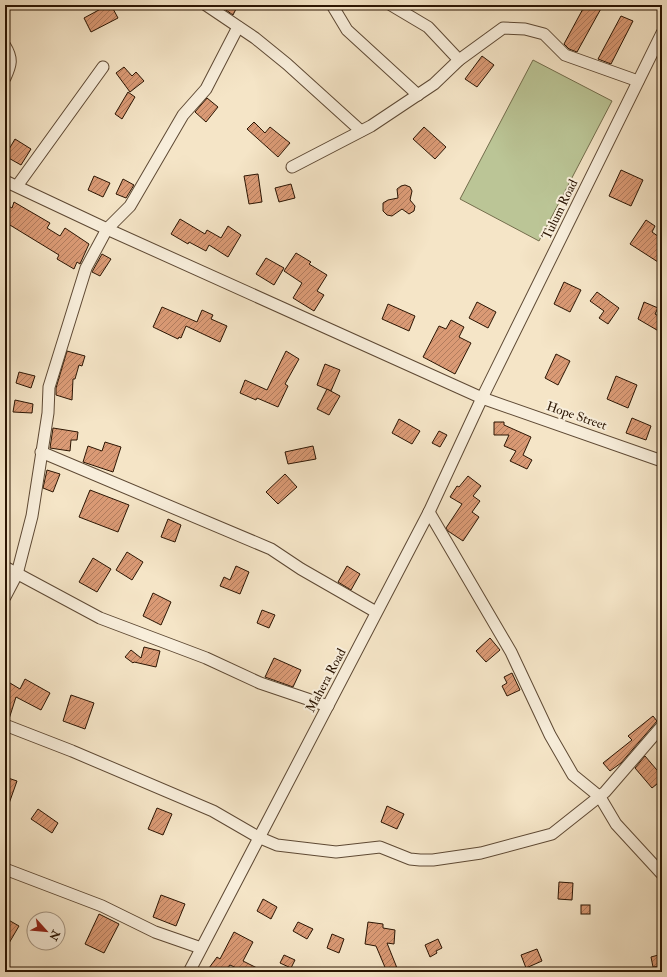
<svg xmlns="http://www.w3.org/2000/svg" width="667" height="977" viewBox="0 0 667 977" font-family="'IM FELL Double Pica',serif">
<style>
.garden{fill:#bbc596;stroke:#736d4c}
.building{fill:url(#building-hatch);stroke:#2b1503}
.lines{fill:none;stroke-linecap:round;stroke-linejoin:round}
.minor-casing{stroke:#5e4934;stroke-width:13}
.minor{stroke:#f8eedb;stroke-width:11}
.labels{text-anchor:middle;stroke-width:4;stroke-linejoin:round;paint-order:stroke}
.street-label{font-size:13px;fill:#2b1503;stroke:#f8eedb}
</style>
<defs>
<pattern id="building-hatch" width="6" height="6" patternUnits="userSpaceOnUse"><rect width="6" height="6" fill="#da9a75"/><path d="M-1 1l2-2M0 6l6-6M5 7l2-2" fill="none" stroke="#b17c5e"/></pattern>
</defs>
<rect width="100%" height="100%" fill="#f5e5c7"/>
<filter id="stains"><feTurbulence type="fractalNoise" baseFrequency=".005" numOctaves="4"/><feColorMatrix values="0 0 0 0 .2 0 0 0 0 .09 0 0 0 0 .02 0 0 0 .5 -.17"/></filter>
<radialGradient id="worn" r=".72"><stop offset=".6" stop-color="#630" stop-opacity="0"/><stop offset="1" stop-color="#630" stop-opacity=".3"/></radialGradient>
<!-- garden -->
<polygon class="garden" points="533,60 612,101 539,241 460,199"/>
<!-- building -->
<g class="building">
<polygon points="108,5 111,5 118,18 91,32 84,18"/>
<polygon points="219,5 238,5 233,15"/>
<polygon points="585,5 603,5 577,52 569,49 564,44"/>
<polygon points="621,16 633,21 611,64 598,59"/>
<polygon points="482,56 494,65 477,87 465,79"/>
<polygon points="124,67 132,76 136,72 144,81 130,92 116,73"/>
<polygon points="128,92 135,97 122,119 115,114"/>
<polygon points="207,98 218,107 206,122 195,112"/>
<polygon points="254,122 265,133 270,127 290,143 278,157 247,129"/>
<polygon points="424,127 446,147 435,159 413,139"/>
<polygon points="15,139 31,149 21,165 5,156"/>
<polygon points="621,170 643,180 631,206 609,196"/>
<polygon points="258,174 262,202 249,204 244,176"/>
<polygon points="94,176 110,183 103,197 88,190"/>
<polygon points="123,179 134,185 126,198 116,194"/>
<polygon points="291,184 295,198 279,202 275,188"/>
<polygon points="405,185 410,187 412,191 410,200 415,206 414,211 409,214 402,209 392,216 387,215 383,211 383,203 388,200 398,198 397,189 401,186"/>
<polygon points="14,202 50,223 47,228 60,236 65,228 89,244 80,264 77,262 74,269 57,259 59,255 5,222 5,204 12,208"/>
<polygon points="180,219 205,234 207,230 221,238 228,226 241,235 228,257 209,245 206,251 189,242 188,244 171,234"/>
<polygon points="646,220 655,226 652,232 662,239 662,255 658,262 630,244"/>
<polygon points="296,253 311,262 309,264 327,275 317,291 324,295 314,311 293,298 302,283 284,271"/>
<polygon points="102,254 111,259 100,276 92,272"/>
<polygon points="266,258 284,268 274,285 256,274"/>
<polygon points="564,282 581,290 570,312 554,304"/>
<polygon points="597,292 619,308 608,324 599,318 604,311 590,301"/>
<polygon points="477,302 496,312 488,328 469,318"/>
<polygon points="644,302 658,308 655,314 662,318 662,333 638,319"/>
<polygon points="388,304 415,316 409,331 382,319"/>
<polygon points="162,307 197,322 202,310 213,315 211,319 227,326 220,342 186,326 181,338 179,337 178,339 153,327"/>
<polygon points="451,320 464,327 459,337 471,343 455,374 423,357 439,326 446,329"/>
<polygon points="67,351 85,356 82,366 79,365 75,379 73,379 72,400 56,395 56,388"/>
<polygon points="286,351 299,359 285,384 288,386 278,407 257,398 256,400 240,393 245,380 267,390"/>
<polygon points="556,354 570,361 558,385 545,378"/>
<polygon points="325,364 340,370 331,391 317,385"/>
<polygon points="19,372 35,376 31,388 16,383"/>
<polygon points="616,376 637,385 628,408 607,399"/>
<polygon points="327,389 340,396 329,415 317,409"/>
<polygon points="15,400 33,404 32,413 13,412"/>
<polygon points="632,418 651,426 646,440 626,433"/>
<polygon points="399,419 420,431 412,444 392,433"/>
<polygon points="494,422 504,422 504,425 531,437 523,455 532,460 527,469 510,461 516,451 504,446 509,435 494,435"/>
<polygon points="53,428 78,432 77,440 71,440 70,451 50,448"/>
<polygon points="439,431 447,435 440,447 432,443"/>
<polygon points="105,442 121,447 113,472 83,462 88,446 102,451"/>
<polygon points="313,446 316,459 288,464 285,452"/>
<polygon points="47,470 60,474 53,492 43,488"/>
<polygon points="285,474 297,487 278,504 266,492"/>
<polygon points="468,476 481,486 473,496 480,501 472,512 479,517 463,541 448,531 446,528 462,504 450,497 457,486 459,487"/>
<polygon points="90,490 129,505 118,532 79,517"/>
<polygon points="168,519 181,525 175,542 161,537"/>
<polygon points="127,552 143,562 132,580 116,570"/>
<polygon points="93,558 111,569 97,592 79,582"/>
<polygon points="236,566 249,572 240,594 220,586 224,577 230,580"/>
<polygon points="347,566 360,574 351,590 338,582"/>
<polygon points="153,593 171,602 161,625 143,616"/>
<polygon points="262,610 275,615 269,628 257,623"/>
<polygon points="490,638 500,650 486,662 476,651"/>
<polygon points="144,647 160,651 156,667 134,662 133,663 125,657 131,650 141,658"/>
<polygon points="274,658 301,670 293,687 265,677"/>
<polygon points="512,673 520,690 507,696 502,686 507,683 504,677"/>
<polygon points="25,679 50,693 41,710 16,697 9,719 5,718 5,680 20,689"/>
<polygon points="71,695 94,703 85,729 63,721"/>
<polygon points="653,716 657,721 621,763 610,771 603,763 632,740 628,736"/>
<polygon points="645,756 662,776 662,780 652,788 635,768"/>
<polygon points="5,777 17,781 6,812 5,812"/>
<polygon points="387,806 404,814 397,829 381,822"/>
<polygon points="157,808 172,814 163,835 148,829"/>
<polygon points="38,809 58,823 52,833 31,819"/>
<polygon points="559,882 573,883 572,900 558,899"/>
<polygon points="161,895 185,904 176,926 153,917"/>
<polygon points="263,899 277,907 271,919 257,911"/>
<rect x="581" y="905" width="9" height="9"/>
<polygon points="99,914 119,924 104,953 85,944"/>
<polygon points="5,918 19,926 5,950"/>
<polygon points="298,922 313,929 307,939 293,931"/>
<polygon points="368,922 383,924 383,928 395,930 394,944 387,943 397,968 387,972 376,946 365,944"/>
<polygon points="234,932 253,942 243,961 265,972 245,972 230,965 225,972 215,972 209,968 217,957 220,959"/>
<polygon points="332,934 344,939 339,953 327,948"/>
<polygon points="438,939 442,948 436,951 437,953 430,957 425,945"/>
<polygon points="537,949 542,961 526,968 521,955"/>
<polygon points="662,954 662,966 653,967 651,957"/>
<polygon points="284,955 295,960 291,968 280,963"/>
</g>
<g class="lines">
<!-- minor casing -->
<g class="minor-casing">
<g id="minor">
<polyline points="206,5 255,38 287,64 361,131"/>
<polyline points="332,5 347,30 418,95"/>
<polyline points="391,5 428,27 459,60 503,28 525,29 544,34 565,55 638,81"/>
<path d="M 5,46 C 13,59 11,65 5,78"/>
<polyline points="292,167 371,126 434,84 459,60"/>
<polyline points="5,181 107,229 482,398 662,461"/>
<polyline points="17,186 103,67"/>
<polyline points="41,452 271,549 301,569 376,612"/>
<polyline points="429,512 511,652 550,735 573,775 600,797 616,824 662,874"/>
<polyline points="5,567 100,618 206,658 260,683 328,706"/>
<polyline points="5,597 17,574 32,516 48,413 49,387 86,268 107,229 130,206 183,115 206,89 238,27"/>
<polyline points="5,725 72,751 213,811 258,837 277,845 336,852 380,847 410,859 420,860 433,860 481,853 552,834 605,792 662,726"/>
<polyline points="5,869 102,906 155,932 201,948"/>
<polyline points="189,972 429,512 482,398 662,33"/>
</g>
</g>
<!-- minor -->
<use href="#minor" class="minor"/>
</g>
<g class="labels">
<!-- street labels -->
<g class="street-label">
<text transform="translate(559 209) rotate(-64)" y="5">Tulum Road</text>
<text transform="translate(577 415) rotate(19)" y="5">Hope Street</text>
<text transform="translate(325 680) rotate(-62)" y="5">Mahera Road</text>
</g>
</g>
<!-- margin -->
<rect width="667" height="977" fill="none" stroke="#f5e5c7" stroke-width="20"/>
<rect x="6" y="6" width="655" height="965" fill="none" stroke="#2b1503" stroke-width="2"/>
<rect x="10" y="10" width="647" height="957" fill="none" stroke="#2b1503"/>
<!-- north arrow -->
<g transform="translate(46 931) rotate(117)"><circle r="19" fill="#f8eedb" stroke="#a69785"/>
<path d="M0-3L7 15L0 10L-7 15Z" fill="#8f2418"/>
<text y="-6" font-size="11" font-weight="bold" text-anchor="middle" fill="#2b1503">N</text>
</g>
<rect width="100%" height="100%" filter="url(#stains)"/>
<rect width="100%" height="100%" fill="url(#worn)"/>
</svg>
